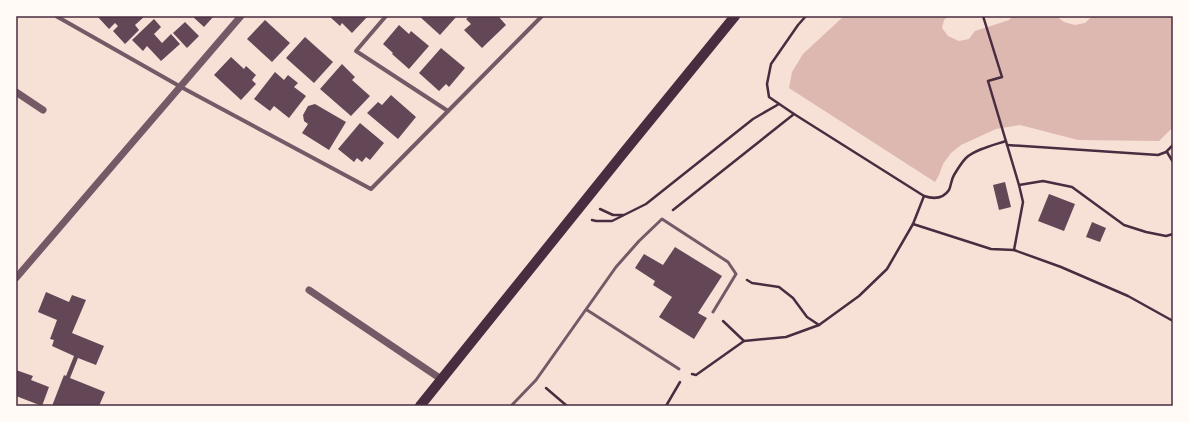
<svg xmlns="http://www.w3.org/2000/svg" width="1189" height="422" viewBox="0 0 1189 422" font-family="Georgia,serif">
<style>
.water{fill:#dcb8b0}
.building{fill:#644757}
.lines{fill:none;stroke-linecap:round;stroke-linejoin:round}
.path{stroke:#4a2c40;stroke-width:2.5}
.service{stroke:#755966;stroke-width:3}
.minor{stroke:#755966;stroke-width:4}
.tertiary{stroke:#755966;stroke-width:7}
.primary{stroke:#4a2c40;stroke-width:10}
.neatline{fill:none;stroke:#4a2c40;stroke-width:1.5}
</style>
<rect width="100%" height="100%" fill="#f7e1d7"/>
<!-- water -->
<polygon class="water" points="844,16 948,16 944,20 942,28 948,36 959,41 969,39 975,31 1009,20 1013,16 1056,16 1064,22 1075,25 1085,23 1092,16 1173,16 1173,127 1159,141 1078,140 1020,125 996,129 961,145 951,153 943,164 939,175 935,182 789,88 792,72 803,54"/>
<!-- building -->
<g class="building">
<polygon points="97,16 145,16 135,25 139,30 125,44 113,31 118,26 115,23 109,29"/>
<polygon points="192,16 214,16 204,27"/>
<polygon points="329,16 368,16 352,33 342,23 340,26"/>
<polygon points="419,16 457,16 440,35"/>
<polygon points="470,16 498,16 506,25 482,48 464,30 471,24 466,19"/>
<polygon points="154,19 161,27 154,34 162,43 171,34 180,44 161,61 147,46 143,51 132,40"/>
<polygon points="265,20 290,43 272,62 247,39"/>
<polygon points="185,22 199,36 187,48 173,33"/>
<polygon points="399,25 409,34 411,31 429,46 409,69 392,54 393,53 383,44"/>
<polygon points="305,37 333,62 314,83 286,58"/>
<polygon points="441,48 465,68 449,87 446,84 439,91 419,73"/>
<polygon points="231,57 244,69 246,66 256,75 252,80 256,84 241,100 214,75"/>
<polygon points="342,64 355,77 352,80 370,96 351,116 320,89"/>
<polygon points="275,72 284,80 288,75 298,83 294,87 306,96 289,118 274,106 270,111 254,99"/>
<polygon points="391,95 416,117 398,139 367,113 378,102 382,105"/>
<polygon points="315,104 346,122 329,150 302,133 308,124 304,121 303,115 308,106"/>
<polygon points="360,123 384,143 370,160 366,157 362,162 357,158 354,162 338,149"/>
<polygon points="1005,182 1011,207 999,210 993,185"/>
<polygon points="1049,194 1075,204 1064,231 1038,221"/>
<polygon points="1092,222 1106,228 1100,242 1086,237"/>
<polygon points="675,247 722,276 698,313 707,318 694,339 659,317 672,297 653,285 655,281 635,268 644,254 663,265"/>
<polygon points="46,292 69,302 72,295 86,300 72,333 104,346 96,365 78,358 70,378 105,392 99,406 52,406 64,375 66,376 74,356 52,346 54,340 50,339 57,320 38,312"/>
<polygon points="16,370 33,376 31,380 49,387 42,406 16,396"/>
</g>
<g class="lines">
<!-- path -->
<g class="path">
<polyline points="806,16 798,25 771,64 767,84 769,97 794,114 924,196 913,224 887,269 859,296 819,325"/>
<polyline points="1007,145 1158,155 1166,152 1173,145"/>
<polyline points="1167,152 1173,162"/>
<polyline points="1019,185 1043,181 1072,187 1124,225 1146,232 1166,236 1173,234"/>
<path d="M 924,196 C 933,199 943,199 949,190 C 951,186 951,180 954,175 C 957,170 962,162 966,158 C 976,149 994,145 1006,141"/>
<polyline points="600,209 613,215 623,215"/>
<polyline points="673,210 794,114"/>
<polyline points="592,220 596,221 612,221 646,204 753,119 779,104"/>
<polyline points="913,224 991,249 1014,250 1023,202 1019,185 988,81 1002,77 983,16"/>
<polyline points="1014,250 1061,267 1128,296 1173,321"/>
<polyline points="723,321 744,341"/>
<polyline points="692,374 696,375 744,341 786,337 819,325 807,317 793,298 779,287 752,283 747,280"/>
<polyline points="546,388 567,406"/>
<polyline points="666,406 680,382"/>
</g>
<!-- service -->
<g class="service">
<polyline points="587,310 679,369"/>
<polyline points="511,406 536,380 616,267 639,241 662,219 728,262 736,274 713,312"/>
</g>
<!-- minor -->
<g class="minor">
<polyline points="56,16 181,87 371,189 542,16"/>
<polyline points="386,16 356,51 448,111"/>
</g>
<!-- tertiary -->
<g class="tertiary">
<polyline points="16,92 43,110"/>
<polyline points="16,278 241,16"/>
<polyline points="309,290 441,379"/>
</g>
<!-- primary -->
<polyline class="primary" points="420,406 625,151 735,16"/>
</g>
<!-- border -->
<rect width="1189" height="422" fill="none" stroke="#fffaf5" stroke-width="34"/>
<rect x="17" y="17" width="1155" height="388" class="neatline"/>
</svg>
